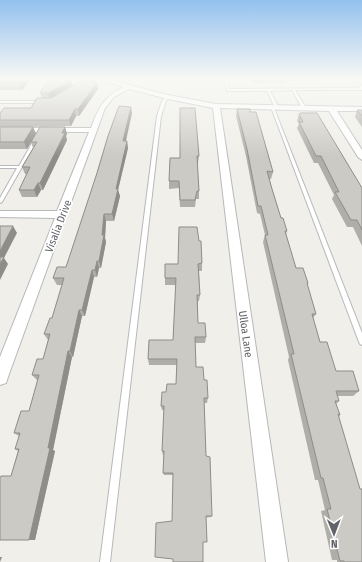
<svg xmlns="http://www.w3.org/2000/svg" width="362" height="562" viewBox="0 0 362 562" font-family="'Fira Sans Condensed',sans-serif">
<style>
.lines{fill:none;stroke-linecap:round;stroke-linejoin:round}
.service-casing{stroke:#b6b8bb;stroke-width:2}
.minor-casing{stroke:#b6b8bb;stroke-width:2}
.service{fill:#fff;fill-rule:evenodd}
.minor{fill:#fff;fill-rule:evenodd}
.wall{fill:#afaea9}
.shaded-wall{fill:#8f8d8a}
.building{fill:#cccac5;stroke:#8f8d8a}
.labels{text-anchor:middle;stroke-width:3.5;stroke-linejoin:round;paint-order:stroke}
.street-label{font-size:11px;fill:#606367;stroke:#fff}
</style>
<rect width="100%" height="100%" fill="#f0efe9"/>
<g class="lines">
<!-- service casing -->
<g class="service-casing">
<g id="service">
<polygon points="91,79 94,79 83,86 80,85"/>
<polygon points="225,79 227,79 229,89 360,88 353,79 355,79 362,86 362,90 295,90 306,108 304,109 302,108 292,90 270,91 279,108 277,109 275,108 267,91 227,91"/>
<polygon points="167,96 170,97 166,101 161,116 110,562 100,562 157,116 162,101"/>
<polygon points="0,101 41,101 43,102 41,103 0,103"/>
<polygon points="271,107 274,108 362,333 362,345 360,344 359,342"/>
<polygon points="35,138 38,139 2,202 0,203 0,198 17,168 0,168 0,166 19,166"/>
</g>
</g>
<!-- minor casing -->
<g class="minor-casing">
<path id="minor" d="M 97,79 L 106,79 L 168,95 L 216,104 L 362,107 L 362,111 L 337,111 L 362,150 L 362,160 L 358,157 L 329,111 L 220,108 L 288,562 L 266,562 L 213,108 L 168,99 L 129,89 L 114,97 L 105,108 L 8,377 L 6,383 L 0,385 L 0,357 L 55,218 L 0,217 L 0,211 L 57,211 L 89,132 L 0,132 L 0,128 L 91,128 C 99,107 103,98 123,87 Z"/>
</g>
<!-- service -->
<use href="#service" class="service"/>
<!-- minor -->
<use href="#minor" class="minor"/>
</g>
<!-- wall -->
<g class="wall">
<polygon points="0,79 31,79 22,90 0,90"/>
<polygon points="252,79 327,79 326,81 284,81 283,83 253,83"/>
<polygon points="67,81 73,86 97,83 98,89 79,116 76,116 71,126 30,127 33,127 36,134 27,149 0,149 0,113 31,108 42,98 40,93"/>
<polygon points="237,109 273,172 271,179 269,179 281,218 287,231 286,234 296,268 308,283 307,285 316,314 313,318 320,342 336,371 359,391 353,396 337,396 339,401 336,404 340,415 339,416 362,562 337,562 337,560 332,560 321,511 325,510 318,480 315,480 288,360 289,357 263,242 265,235 260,214 257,213 246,156 236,116"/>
<polygon points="357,110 362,110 362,127 355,117"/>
<polygon points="132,113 126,141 127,141 128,148 118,190 120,196 114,221 106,221 105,238 106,242 101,268 99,268 97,277 94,277 85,316 82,316 73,357 72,357 53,450 55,451 35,540 11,476 18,451 15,449 19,436 14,433 29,411 38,380 37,380 32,375 43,359 48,340 44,334 52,318 62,285 57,285 53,278 66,267"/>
<polygon points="299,114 362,188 362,246 353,227 347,227 332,199 334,195 318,163 314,163 297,128 299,124 297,121"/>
<polygon points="65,127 67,134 66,136 67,140 43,190 41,190 37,197 22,197 19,190 27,174 25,174 22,167 33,148 31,142"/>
<polygon points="199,156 198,163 197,163 199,191 199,199 196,199 195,207 180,207 179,188 169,189 169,181 180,158"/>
<polygon points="199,241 202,263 202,271 199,271 200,295 199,301 198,301 198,323 206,337 205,343 195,343 196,367 204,380 208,398 207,403 204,403 206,456 212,516 211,517 172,521 173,475 164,475 163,473 164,455 163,455 162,451 164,410 162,410 161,406 166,392 176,384 177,365 149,365 148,359 173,340 176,285 165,285 165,278"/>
</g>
<!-- shaded-wall -->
<g class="shaded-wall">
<polygon points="22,79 31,79 22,90 19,82"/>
<polygon points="66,79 67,83 71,81 73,87 50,100 48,93 65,81"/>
<polygon points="96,81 97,84 97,83 98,89 79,116 78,109"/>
<polygon points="131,107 132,113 124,148 123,141"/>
<polygon points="75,109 76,116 71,126 69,120"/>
<polygon points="33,127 36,134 27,149 24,142"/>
<polygon points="65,127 67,134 66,136 67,140 43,190 40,183"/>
<polygon points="127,141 128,148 118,190 120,196 114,221 112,214 116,189"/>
<polygon points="38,183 41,190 37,197 34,190"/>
<polygon points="104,214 106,221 105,238 106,242 101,268 99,261"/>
<polygon points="13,226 17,233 4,258 8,264 0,280 0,251"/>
<polygon points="97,261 99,268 97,277 95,270"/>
<polygon points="92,270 94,277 85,316 82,310"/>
<polygon points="79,310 82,316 73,357 70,351"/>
<polygon points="68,351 72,357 53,450 55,451 35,540 29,540"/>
<polygon points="0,557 2,557 0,562 1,562 0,562"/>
</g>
<!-- building -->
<g class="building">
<polygon points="0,79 22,79 19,82 0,82"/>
<polygon points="49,79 66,79 65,81 71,81 48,93 40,93"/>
<polygon points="81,81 96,81 95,83 97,83 78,109 75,109 69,120 0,120 0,113 4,108 31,108 37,98 51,98"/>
<polygon points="119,106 131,107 123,141 127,141 116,189 118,189 112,214 104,214 102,235 104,235 99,261 97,261 95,270 92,270 82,310 79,310 70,351 68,351 48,448 50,448 29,540 0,540 0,478 1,476 11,476 19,449 15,449 20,433 14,433 21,411 29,411 39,375 32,375 37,359 43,359 50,334 44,334 50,318 52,318 64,278 53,278 57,267 66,267 97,173 108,136"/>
<polygon points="180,108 195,108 199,156 197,156 199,191 197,191 195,200 180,200 179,181 169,181 170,158 180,158"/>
<polygon points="237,109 250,109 250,112 256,112 273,172 267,171 272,189 281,218 283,218 287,231 285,231 296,268 303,268 308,283 307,283 316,314 312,314 320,342 327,342 336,371 353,371 359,391 336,391 339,401 335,401 340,415 338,414 360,489 362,489 362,562 344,562 344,561 340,561 327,509 331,509 323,478 321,478 291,354 294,354 265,235 268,235 261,206 258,206 247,149"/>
<polygon points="357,110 362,110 362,116"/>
<polygon points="301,113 317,113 362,188 362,230 357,220 351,220 335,192 339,192 321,156 316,156 299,122 303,122 299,114"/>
<polygon points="0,127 33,127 24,142 0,142"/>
<polygon points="40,127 65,127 62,133 65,133 40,183 38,183 34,190 19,190 30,167 22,167 37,142 31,142"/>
<polygon points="0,226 13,226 0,251"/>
<polygon points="179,227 197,227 199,241 201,241 202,263 198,264 200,295 197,295 198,323 205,323 206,337 195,337 196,367 203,367 204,380 207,380 208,398 204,398 206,456 210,457 212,516 206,516 207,542 203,542 203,562 173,562 173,559 155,557 156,523 172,521 173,473 163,473 164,451 162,451 164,406 161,406 162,392 166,392 167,384 176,384 177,359 148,359 149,340 173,340 176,278 165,278 165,264 178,264"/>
<polygon points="0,257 4,257 0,264"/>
</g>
<!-- sky -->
<linearGradient id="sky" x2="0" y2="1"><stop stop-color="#93c1ee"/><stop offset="0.5" stop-color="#f8f8f5"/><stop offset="1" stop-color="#f8f8f5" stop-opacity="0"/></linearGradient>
<rect width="362" height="157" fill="url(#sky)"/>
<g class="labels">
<!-- street labels -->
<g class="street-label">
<text transform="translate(58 226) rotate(-69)" y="4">Visalia Drive</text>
<text transform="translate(246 334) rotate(82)" y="4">Ulloa Lane</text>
</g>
</g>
<!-- north arrow -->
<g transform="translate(334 534) rotate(179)" stroke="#ffffff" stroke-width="3" paint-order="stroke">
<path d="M0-3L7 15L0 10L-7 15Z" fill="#606367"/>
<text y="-6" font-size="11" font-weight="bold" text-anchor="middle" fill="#606367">N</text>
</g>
</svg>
